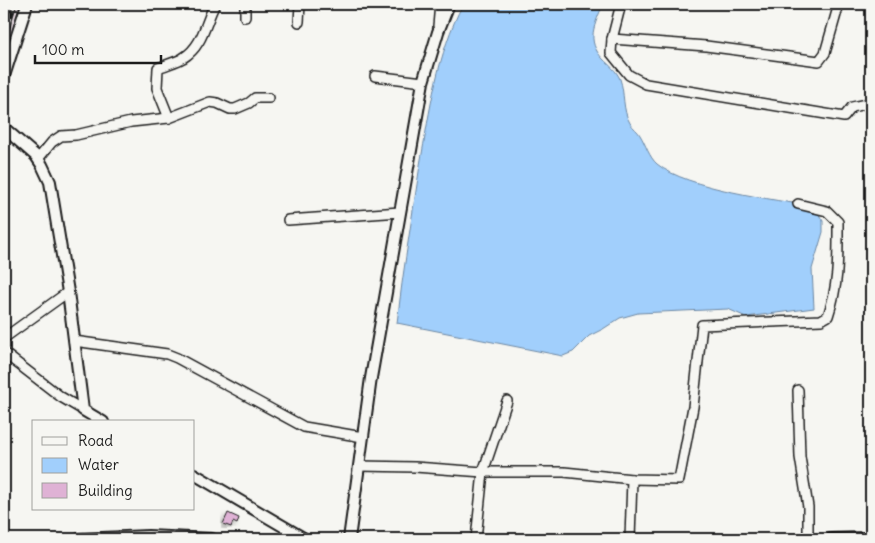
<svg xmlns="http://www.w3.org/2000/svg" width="875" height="543" viewBox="0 0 875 543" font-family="Delius,sans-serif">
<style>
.built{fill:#efe2e9}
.water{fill:#a1cffc;stroke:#6c87a2}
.building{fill:#dfb2d5;stroke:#1c1c1c;filter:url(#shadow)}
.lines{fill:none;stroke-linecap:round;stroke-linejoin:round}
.minor-casing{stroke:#1c1c1c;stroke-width:12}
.tertiary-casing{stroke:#1c1c1c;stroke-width:14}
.minor{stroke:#f6f6f2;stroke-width:9}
.tertiary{stroke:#f6f6f2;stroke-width:10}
.rail-casing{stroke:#1c1c1c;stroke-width:4.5}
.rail{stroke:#f6f6f2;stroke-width:2.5;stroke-dasharray:8;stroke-linecap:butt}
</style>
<defs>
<filter id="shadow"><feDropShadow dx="-3.5" dy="3.5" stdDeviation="2.5" flood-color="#0004"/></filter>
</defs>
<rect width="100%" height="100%" fill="#f6f6f2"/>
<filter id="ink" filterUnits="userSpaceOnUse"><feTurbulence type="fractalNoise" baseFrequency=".02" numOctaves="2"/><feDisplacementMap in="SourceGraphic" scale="10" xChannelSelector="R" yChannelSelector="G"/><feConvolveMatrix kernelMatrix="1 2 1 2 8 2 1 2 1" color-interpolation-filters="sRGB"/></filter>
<g filter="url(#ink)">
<!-- built -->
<polygon class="built" points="4,4 23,4 4,64"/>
<!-- water -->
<path class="water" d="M 463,4 L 603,4 C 595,25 585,40 603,59 C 610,66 616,70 620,79 C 625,93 622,110 630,123 C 633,128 638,131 640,135 C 646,145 649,157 657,164 C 687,189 775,199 814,207 L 823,221 L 823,232 L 812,269 L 814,308 L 746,317 L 728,309 L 638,313 L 620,318 L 603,329 L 589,336 L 573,352 L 563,356 L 397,323 C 403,270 412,218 420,165 C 430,110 437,54 463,4 Z"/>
<!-- building -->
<polygon class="building" points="228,513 239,518 237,524 233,522 231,527 223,524"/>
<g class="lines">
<!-- minor casing -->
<g class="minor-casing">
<g id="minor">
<polyline points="621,4 612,39 611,53 629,75 646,84 844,117 852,107 871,103"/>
<polyline points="245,17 245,4"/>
<polyline points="299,22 300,4"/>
<polyline points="438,26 440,4"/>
<polyline points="612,39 706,46 819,61 825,53 839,4"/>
<polyline points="375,76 423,82"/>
<path d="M 169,118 L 157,88 L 158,68 C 165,65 179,61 183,58 C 203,46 205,23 215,4"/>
<polyline points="38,159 52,142 61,136 76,135 131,122 169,118 210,102 217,103 230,109 235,109 249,103 255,98 269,98"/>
<polyline points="288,220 400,212"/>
<polyline points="4,338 68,292"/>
<polyline points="74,341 167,354 177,358 304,427 363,437"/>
<polyline points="4,353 61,397 83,410"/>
<polyline points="798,390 800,457 808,507 808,539"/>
<path d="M 359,466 L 415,467 L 483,472 L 564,472 L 632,479 L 679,480 L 693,407 L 702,325 L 821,320 L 828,316 C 839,284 838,256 838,222 L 827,211 L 798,204"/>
<polyline points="476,539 483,472 507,401"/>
<polyline points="630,539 632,479"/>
</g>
</g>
<!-- tertiary casing -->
<g class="tertiary-casing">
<g id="tertiary">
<polyline points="4,76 27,4"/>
<polyline points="4,128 36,156 42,165 50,182 68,292 83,410 103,422"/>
<polyline points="194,474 305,539"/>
<polyline points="79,539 148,536 212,539"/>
<polyline points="349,539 371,378 423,82 438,32 449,4"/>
<polyline points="831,539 871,538"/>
</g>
</g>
<!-- minor -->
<use href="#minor" class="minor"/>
<!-- tertiary -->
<use href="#tertiary" class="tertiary"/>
<!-- rail casing -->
<g class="rail-casing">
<polyline id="rail" points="4,41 15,4"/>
</g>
<!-- rail -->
<use href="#rail" class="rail"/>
</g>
</g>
<!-- margin -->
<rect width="875" height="543" fill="none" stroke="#f6f6f2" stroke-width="20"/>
<rect x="10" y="10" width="855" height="523" fill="none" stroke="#1c1c1c" stroke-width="2" filter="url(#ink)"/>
<!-- legend -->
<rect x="32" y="420" width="162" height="90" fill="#f6f6f2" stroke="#9f9f9c"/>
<rect x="42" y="437" width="25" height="8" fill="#f6f6f2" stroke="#9f9f9c"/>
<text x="78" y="446" font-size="15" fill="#1c1c1c">Road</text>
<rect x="42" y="458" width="25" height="15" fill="#a1cffc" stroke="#9f9f9c"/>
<text x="78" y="470" font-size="15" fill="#1c1c1c">Water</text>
<rect x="42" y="483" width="25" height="15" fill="#dfb2d5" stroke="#9f9f9c"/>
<text x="78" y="496" font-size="15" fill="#1c1c1c">Building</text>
<!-- scale -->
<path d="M35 55v8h126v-8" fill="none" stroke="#1c1c1c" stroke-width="2.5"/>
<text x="42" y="55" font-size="15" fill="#1c1c1c" stroke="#f6f6f2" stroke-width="4" paint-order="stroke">100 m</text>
</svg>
